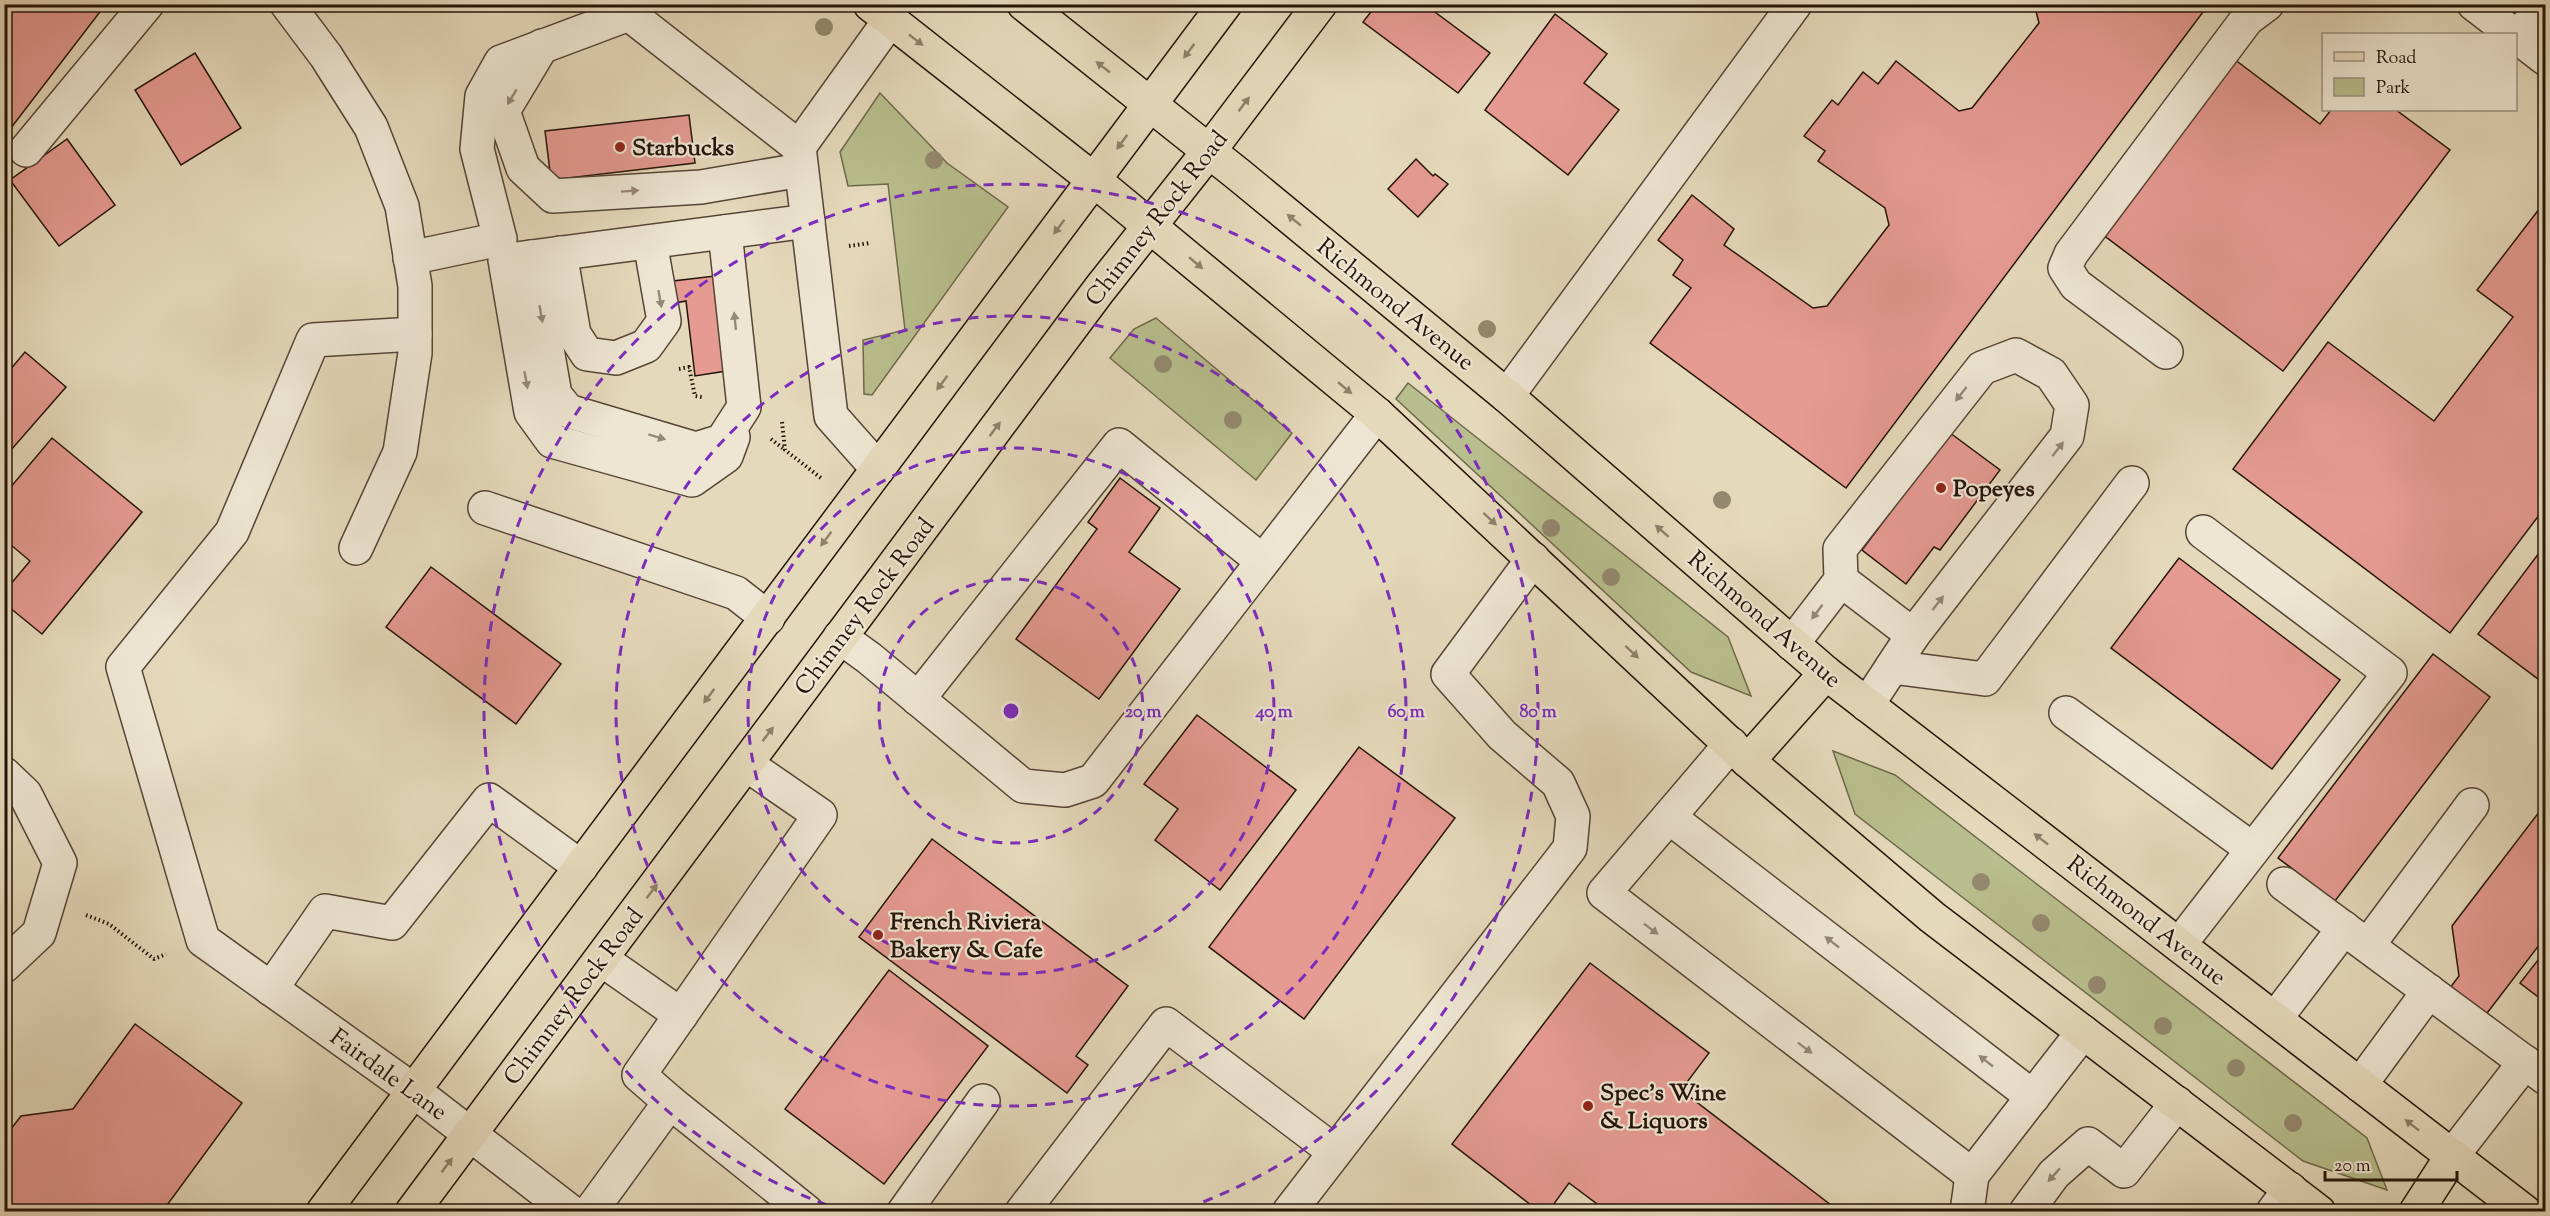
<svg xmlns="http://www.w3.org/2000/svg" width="2550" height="1216" viewBox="0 0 2550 1216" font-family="'Sorts Mill Goudy',serif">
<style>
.green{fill:#b8be8d;stroke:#6e694b;stroke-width:1.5}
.building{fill:#e59a92;stroke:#251409;stroke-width:1.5}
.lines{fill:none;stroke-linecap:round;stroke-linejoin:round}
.minor-casing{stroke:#554536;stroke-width:36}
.major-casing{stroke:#251409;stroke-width:36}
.path{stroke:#251409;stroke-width:4;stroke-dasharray:1.5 3;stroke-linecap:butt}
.minor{stroke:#eee6d3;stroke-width:33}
.major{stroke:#e5d9bb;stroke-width:33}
.tree{fill:#94896f}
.oneway{fill:#8f806b}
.oneway2{fill:#948878}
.ring{fill:none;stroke:#7b2cbf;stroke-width:3;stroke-dasharray:10 8}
.poi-dot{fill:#8f2418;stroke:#eee6d3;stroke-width:2}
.labels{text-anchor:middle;stroke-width:4.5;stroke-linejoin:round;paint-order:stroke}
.poi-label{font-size:24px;font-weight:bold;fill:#251409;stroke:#eee6d3;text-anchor:start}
.street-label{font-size:24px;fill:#251409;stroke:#eee6d3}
.centre{fill:#7b2cbf;stroke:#eee6d3;stroke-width:3}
.ring-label{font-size:18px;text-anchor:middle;font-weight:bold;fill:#7b2cbf;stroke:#eee6d3;stroke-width:4.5;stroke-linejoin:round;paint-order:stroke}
</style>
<rect width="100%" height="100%" fill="#e5d9bb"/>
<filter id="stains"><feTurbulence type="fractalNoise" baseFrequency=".00333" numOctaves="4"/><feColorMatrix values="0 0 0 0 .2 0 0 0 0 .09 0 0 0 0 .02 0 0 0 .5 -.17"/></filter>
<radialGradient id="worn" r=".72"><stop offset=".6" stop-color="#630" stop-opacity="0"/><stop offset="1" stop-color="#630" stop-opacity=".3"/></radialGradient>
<!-- green -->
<g class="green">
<polygon points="880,93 947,163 1008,207 872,395 864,394 863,340 905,330 888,184 848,186 840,152"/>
<polygon points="1156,318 1292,433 1256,480 1110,358 1134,329"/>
<polygon points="1408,383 1728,637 1751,696 1691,672 1396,399"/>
<polygon points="1833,751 1895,775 2367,1138 2387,1190 2303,1161 1855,814"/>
</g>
<!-- building -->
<g class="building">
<polygon points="4,4 106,4 4,137"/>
<polygon points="1377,4 1424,4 1490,53 1458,93 1363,22"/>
<polygon points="2028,4 2209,4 1846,488 1650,343 1691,288 1673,275 1683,260 1658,240 1692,195 1734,229 1724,245 1813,308 1827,306 1889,225 1885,208 1818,161 1825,151 1804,136 1832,100 1838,105 1863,72 1878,84 1896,61 1959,111 1972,108 2039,23 2036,11"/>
<polygon points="1555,14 1607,54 1584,83 1619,110 1568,175 1485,110"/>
<polygon points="195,53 241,128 181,165 135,90"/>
<polygon points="2234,59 2320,124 2331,110 2396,110 2450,150 2283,371 2102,234"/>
<polygon points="689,115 695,163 551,180 545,131"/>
<polygon points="67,139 115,205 59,246 10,180"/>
<polygon points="1416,159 1433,176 1435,174 1448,184 1418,217 1388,189"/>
<polygon points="2546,200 2546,506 2450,633 2233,469 2328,342 2434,421 2513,317 2477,290"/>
<polygon points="715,276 726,371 695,376 686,301 675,303 673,281"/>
<polygon points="25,352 66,387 4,458 4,377"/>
<polygon points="1942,427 2000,470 1940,550 1934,547 1906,584 1862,550 1890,513 1881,506"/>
<polygon points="52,438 142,512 42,634 4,603 4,592 30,561 4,539 4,495"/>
<polygon points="1120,478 1160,508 1129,552 1180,589 1099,699 1016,639 1097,529 1088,522"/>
<polygon points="2539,553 2546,558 2546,685 2478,634"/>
<polygon points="2179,558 2340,680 2272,769 2111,648"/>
<polygon points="431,567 561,664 516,724 386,627"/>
<polygon points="2433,654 2490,697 2335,901 2278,858"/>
<polygon points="1197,715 1296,790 1220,890 1155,840 1178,809 1144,784"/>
<polygon points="1359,747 1455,818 1304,1019 1209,947"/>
<polygon points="2546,803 2546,936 2481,1021 2446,993 2459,976 2452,926"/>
<polygon points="932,839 1128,986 1076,1056 1088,1065 1067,1093 859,937"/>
<polygon points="2546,950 2546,1003 2520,983"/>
<polygon points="1590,963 1709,1053 1681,1090 1840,1212 1597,1212 1601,1207 1569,1183 1548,1212 1540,1212 1452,1144"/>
<polygon points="889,970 988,1046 884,1184 785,1109"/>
<polygon points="135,1024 242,1103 162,1212 4,1212 4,1138 21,1116 73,1109"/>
</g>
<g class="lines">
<!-- minor casing -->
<g class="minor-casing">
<g id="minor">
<polyline points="287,4 326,56 371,127 402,206 415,286 415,353 400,452 356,548"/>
<polyline points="2474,4 2513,34"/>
<polyline points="2516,36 2546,59"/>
<polyline points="2518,38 2544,4"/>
<polyline points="542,46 503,111 523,168 553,196 701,187 801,170"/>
<polyline points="26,150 147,4"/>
<polyline points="560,253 574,334 587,354 616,358 646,346 664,321 650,242"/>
<polyline points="531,257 555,395 568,411 696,449 722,441 744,407 725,232"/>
<polyline points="410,258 500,239 477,149 482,96 501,62 629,14 799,147"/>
<polyline points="505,260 531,412 552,441 692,480 726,456 733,437"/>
<polyline points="509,260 808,221"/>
<polyline points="415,334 313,340 232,532 123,667 203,940 414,1091 571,1212"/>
<polyline points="2166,352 2076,285 2065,268 2071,254 2247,19 2267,4"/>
<polyline points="1507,396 1795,4"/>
<polyline points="878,469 831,416 799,147 890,20"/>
<polyline points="485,508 736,593 768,618"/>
<polyline points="1841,580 1913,635"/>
<polyline points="840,637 869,658 1023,786 1065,790 1093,781 1377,414"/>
<polyline points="1792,644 1841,580 1840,549 1982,368 2016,355 2051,374 2072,405 2067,436 1913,635 1867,705"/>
<polyline points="1892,667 1985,679 2132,483"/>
<polyline points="918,699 1119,445 1262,561"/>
<polyline points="2066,713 2252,849"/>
<polyline points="1731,744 1604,893 1972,1175"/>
<polyline points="4,774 25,794 60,863 39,933 4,966"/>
<polyline points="1669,817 2033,1097"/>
<polyline points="2284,884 2546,1078"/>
<polyline points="2179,945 2390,673 2203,532"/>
<polyline points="2368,945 2472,805"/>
<polyline points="601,959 681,1015"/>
<polyline points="271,989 325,911 392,923 489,800 581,867"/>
<polyline points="2275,1019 2344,928"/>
<polyline points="2360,1085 2429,991"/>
<polyline points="670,1102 639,1075 820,815 746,764"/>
<polyline points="2452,1156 2525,1062"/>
<polyline points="590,1212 670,1102 807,1212"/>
<polyline points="904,1212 983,1101"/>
<polyline points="1022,1212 1166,1024 1335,1152"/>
<polyline points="1289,1212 1570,848 1573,816 1558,783 1502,735 1448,674 1533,559"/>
<polyline points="1967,1212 1972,1175 2083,1032"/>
<polyline points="2026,1212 2054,1174 2088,1144 2124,1171 2177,1103"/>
<polyline points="2273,1212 2290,1189"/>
</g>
</g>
<!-- major casing -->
<g class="major-casing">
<g id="major">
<polyline points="870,4 1094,180 1377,414 1748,761 1932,917 2319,1212"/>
<polyline points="1024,4 1239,175 1507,396 1826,673 2525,1212"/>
<polyline points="1748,761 1826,673"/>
<polyline points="323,1212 1225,4"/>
<polyline points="412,1212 1099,290 1209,151 1320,4"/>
<polyline points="2416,1212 2452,1156"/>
</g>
</g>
<!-- path -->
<g class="path">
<polyline points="849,246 870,243"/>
<polyline points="679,369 689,367 695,396 702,397"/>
<polyline points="782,422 785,450 821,478"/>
<polyline points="771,439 785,450"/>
<polyline points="86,915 109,924 154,959 166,954"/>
</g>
<!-- minor -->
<use href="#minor" class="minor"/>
<!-- major -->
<use href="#major" class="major"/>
</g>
<!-- trees -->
<g class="tree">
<circle cx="824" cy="27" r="9"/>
<circle cx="934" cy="160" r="9"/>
<circle cx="1487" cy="329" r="9"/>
<circle cx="1163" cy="364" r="9"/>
<circle cx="1233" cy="420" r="9"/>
<circle cx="1722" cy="500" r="9"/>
<circle cx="1551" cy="528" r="9"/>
<circle cx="1611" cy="577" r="9"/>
<circle cx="1981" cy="882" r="9"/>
<circle cx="2041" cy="923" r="9"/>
<circle cx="2097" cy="985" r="9"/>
<circle cx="2163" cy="1026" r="9"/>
<circle cx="2236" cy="1068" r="9"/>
<circle cx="2293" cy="1123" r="9"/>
</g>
<!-- one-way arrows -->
<defs><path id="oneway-solid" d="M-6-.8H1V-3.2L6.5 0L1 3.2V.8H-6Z" transform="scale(1.5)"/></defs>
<g class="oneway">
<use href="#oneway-solid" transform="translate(916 40) rotate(38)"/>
<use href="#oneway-solid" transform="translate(1189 51) rotate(127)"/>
<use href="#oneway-solid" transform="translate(1103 67) rotate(-142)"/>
<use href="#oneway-solid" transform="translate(1244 104) rotate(-53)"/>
<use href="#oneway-solid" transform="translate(1122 142) rotate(126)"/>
<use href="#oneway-solid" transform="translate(1294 220) rotate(-141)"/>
<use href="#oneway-solid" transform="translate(1059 227) rotate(127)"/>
<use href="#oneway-solid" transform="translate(1196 263) rotate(40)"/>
<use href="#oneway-solid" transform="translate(942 383) rotate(127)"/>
<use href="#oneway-solid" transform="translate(1345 388) rotate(40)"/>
<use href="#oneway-solid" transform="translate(995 429) rotate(-53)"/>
<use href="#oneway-solid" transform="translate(1490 519) rotate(43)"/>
<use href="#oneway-solid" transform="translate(1662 531) rotate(-139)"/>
<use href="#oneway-solid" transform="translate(826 539) rotate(127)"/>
<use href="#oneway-solid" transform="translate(1632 652) rotate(43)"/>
<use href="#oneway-solid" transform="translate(709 696) rotate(127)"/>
<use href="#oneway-solid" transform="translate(768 734) rotate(-53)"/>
<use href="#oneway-solid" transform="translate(2041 839) rotate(-142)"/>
<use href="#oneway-solid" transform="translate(652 891) rotate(-53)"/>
<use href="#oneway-solid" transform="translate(2412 1125) rotate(-142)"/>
<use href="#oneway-solid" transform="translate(447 1165) rotate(-53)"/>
</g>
<g class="oneway2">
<use href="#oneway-solid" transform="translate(512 97) rotate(121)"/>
<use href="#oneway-solid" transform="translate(630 191) rotate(-4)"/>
<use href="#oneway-solid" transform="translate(660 299) rotate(80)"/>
<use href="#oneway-solid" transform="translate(541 314) rotate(80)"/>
<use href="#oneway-solid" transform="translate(735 321) rotate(-96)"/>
<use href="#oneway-solid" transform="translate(526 380) rotate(80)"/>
<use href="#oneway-solid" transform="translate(1961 394) rotate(128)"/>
<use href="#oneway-solid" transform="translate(657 437) rotate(17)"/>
<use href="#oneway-solid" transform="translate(2058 449) rotate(-52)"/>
<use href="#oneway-solid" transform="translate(1938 603) rotate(-52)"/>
<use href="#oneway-solid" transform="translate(1817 612) rotate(127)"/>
<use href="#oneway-solid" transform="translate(1651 929) rotate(37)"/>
<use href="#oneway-solid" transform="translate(1832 942) rotate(-142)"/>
<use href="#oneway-solid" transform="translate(1805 1048) rotate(37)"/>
<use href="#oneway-solid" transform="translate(1986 1061) rotate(-142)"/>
<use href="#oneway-solid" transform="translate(2054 1175) rotate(132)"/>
</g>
<!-- distance rings -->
<g class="ring">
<circle cx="1011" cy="711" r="132"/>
<circle cx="1011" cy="711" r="263"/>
<circle cx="1011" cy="711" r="395"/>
<path d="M844 1211A527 527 0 1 1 1178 1211"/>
</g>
<!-- markers -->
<g class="poi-dot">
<circle cx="620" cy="147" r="6"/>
<circle cx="1941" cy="488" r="6"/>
<circle cx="878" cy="935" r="6"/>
<circle cx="1588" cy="1106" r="6"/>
</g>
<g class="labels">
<!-- poi labels -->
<g class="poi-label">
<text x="632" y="155">Starbucks</text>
<text x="1953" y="496">Popeyes</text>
<text x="890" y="929">French Riviera<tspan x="890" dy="28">Bakery &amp; Cafe</tspan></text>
<text x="1600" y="1100">Spec's Wine<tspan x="1600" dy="28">&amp; Liquors</tspan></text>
</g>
<!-- street labels -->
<g class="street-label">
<text transform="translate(1156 218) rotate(-52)" y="8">Chimney Rock Road</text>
<text transform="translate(1396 304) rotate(39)" y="8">Richmond Avenue</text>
<text transform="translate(864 606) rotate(-53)" y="8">Chimney Rock Road</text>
<text transform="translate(1765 619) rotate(41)" y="8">Richmond Avenue</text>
<text transform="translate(2147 920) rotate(38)" y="8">Richmond Avenue</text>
<text transform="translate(573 996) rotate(-53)" y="8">Chimney Rock Road</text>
<text transform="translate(389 1074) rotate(36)" y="8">Fairdale Lane</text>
</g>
</g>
<circle cx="1011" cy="711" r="9" class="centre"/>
<g class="ring-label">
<text x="1143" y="717">20 m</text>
<text x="1274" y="717">40 m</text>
<text x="1406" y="717">60 m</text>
<text x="1538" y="717">80 m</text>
</g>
<!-- margin -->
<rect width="2550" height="1216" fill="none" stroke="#e5d9bb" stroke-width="24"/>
<rect x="6" y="6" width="2538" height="1204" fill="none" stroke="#251409" stroke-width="3"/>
<rect x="12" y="12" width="2526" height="1192" fill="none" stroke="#251409" stroke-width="1.5"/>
<!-- legend -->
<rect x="2322" y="33" width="195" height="78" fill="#eee6d3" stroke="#9e9282" stroke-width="1.5"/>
<rect x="2334" y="52" width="30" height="9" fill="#e5d9bb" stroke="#9e9282" stroke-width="1.5"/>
<text x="2376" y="63" font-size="18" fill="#251409">Road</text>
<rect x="2334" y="78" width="30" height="18" fill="#b8be8d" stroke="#9e9282" stroke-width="1.5"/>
<text x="2376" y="93" font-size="18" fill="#251409">Park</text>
<!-- scale -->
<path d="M2325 1171v9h132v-9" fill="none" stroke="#251409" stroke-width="3"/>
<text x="2334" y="1171" font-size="18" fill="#251409" stroke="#eee6d3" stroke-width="4.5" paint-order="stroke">20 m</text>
<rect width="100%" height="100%" filter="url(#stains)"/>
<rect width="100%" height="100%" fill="url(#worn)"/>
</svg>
